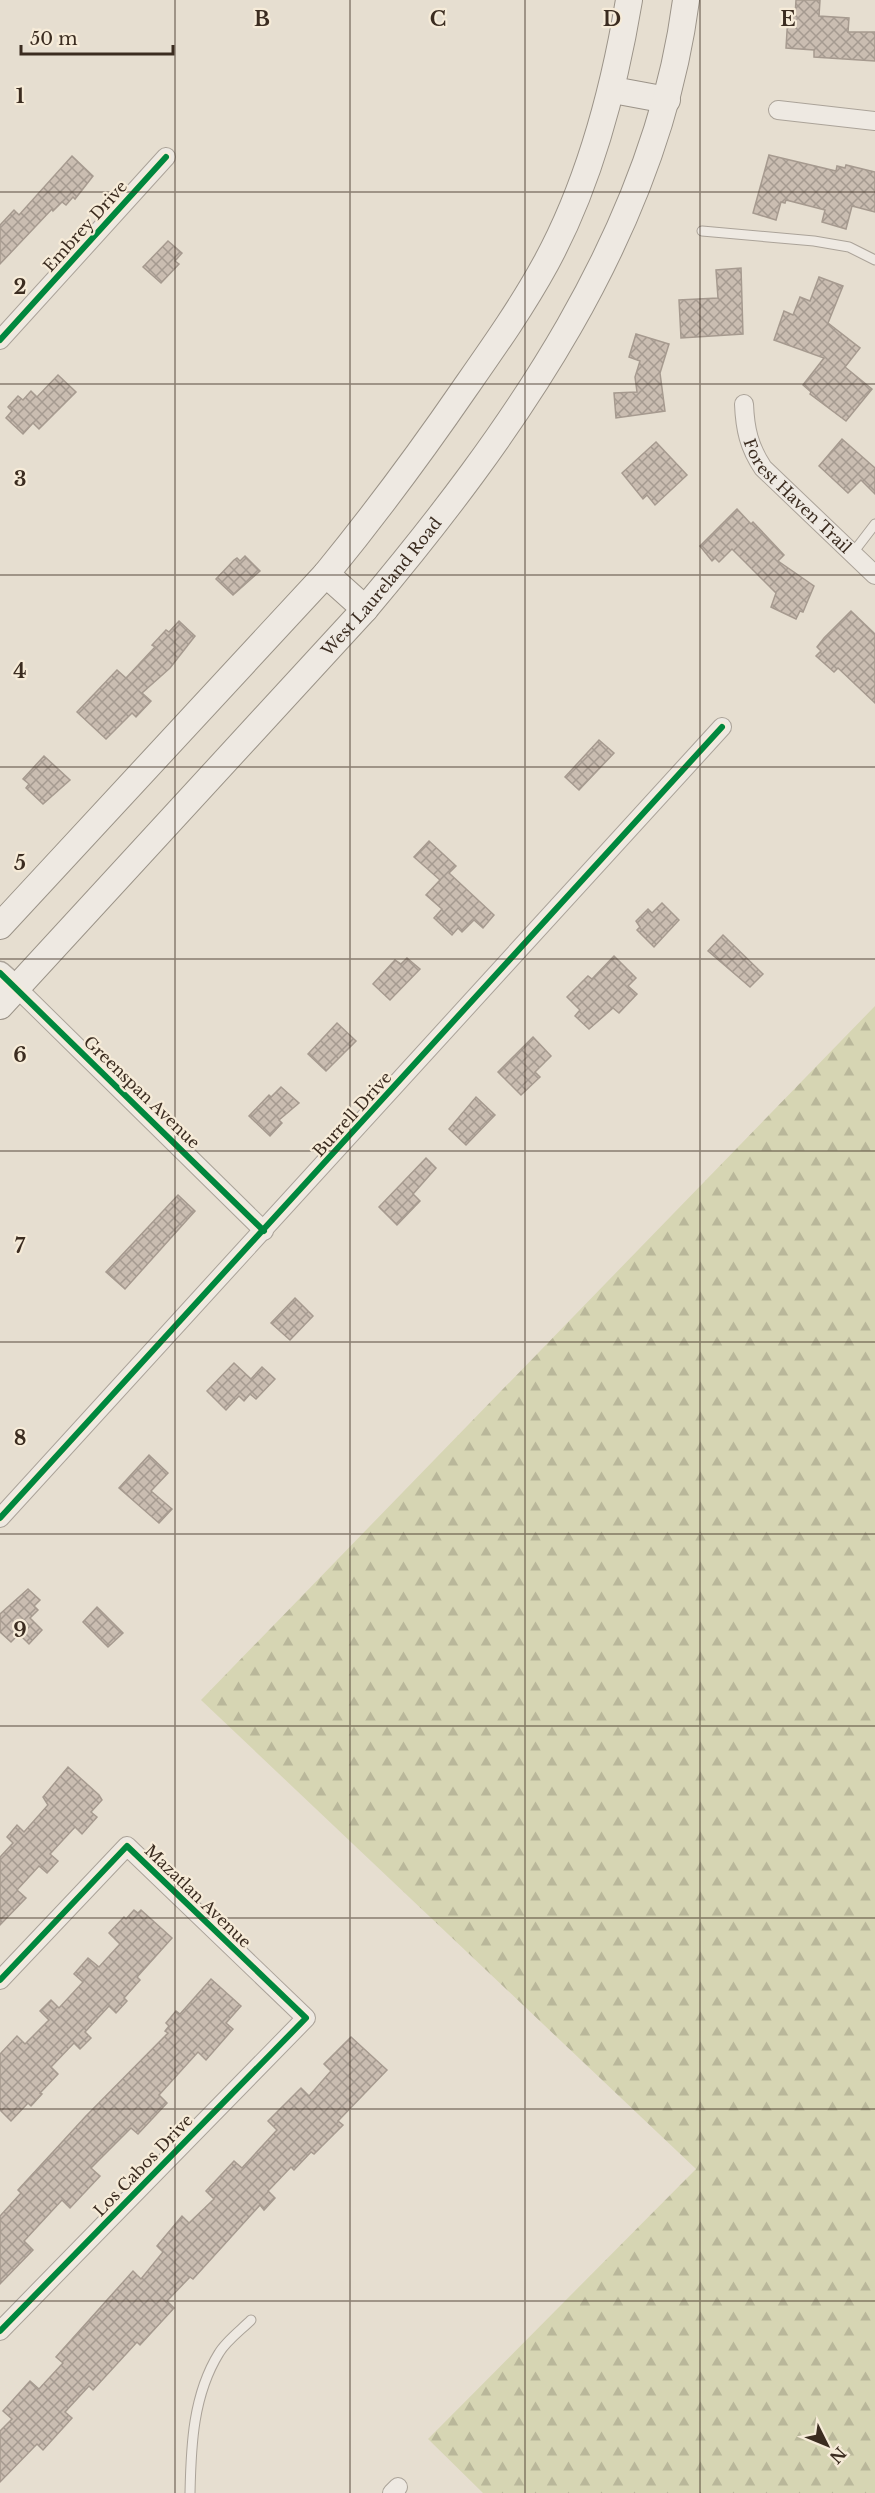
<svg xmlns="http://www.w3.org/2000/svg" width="875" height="2493" viewBox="0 0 875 2493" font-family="'Libre Baskerville',serif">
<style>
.forest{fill:url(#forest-firs)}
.building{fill:url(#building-cross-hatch);stroke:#a69a8f;stroke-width:1.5}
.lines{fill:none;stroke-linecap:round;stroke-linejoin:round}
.service-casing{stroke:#aba399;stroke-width:11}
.minor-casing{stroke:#aba399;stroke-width:20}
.tertiary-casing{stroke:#aba399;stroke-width:25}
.secondary-casing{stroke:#9b9388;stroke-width:28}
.service{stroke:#eee9e2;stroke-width:9}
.minor{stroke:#eee9e2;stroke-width:18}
.tertiary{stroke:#eee9e2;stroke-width:22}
.secondary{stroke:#eee9e2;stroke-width:26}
.cycleway-casing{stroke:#f6ebd8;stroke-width:10}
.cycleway{stroke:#00873e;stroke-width:6}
.grid{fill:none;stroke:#3b2c20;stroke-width:1.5;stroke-opacity:0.55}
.labels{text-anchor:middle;stroke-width:4.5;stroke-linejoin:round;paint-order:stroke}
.street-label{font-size:16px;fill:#3b2c20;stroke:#f6ebd8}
.grid-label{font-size:20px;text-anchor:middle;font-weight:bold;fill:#3b2c20;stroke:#f6ebd8;stroke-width:4.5;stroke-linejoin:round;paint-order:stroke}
</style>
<defs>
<pattern id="forest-firs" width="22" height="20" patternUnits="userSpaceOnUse" patternTransform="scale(1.5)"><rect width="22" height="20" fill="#d6d5b3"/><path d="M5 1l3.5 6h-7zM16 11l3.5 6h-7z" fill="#b9b79a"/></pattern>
<pattern id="building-cross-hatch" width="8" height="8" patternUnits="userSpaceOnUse" patternTransform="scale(1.5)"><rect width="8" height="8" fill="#cabdb1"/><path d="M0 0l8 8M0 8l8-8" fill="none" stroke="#a59a90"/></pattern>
</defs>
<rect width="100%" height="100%" fill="#e6ded0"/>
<!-- forest -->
<polygon class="forest" points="875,1006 875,2493 483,2493 428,2439 696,2169 201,1700"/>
<!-- building -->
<g class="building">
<polygon points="796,0 820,0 819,16 849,18 848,32 875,32 875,61 814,57 814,50 786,48 788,15 795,16"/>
<polygon points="769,155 836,171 837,166 845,168 846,165 875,172 875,212 852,206 846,229 822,222 825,210 786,200 785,203 781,202 776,220 753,213"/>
<polygon points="72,156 93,176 75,199 73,197 66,205 62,202 53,211 52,209 0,264 0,225 14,210 19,215"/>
<polygon points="168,241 182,253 175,261 179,264 161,283 143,267"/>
<polygon points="741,268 743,334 681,338 679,300 718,298 716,270"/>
<polygon points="819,277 843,286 828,323 860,348 845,367 872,389 846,421 810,394 811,392 803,385 824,358 774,340 784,311 793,315 800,297 810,301"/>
<polygon points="636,334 669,344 660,373 665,411 616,418 614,393 637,392 635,377 640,361 629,357"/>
<polygon points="58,375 76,392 39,429 33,423 23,434 6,418 12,411 8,407 18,396 23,400 31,391 37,397"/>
<polygon points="842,439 875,468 875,494 861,480 848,493 819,466"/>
<polygon points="656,442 687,475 655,505 647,495 643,499 622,473"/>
<polygon points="737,509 751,524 753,522 784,555 778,561 814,586 803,612 800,611 796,619 771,607 776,593 732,549 719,562 715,558 712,561 700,546"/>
<polygon points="245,556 260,571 233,595 216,579 234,560 237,558 240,561"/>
<polygon points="851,611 875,634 875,703 838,668 834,672 816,656 821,651 817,647 824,638"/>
<polygon points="179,621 195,636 170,668 142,693 151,701 136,717 132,713 106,739 77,712 117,670 126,678 155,647 152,645 166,630 169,632"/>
<polygon points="599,740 614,753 579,790 565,777"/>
<polygon points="44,756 70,780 43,804 26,788 29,784 23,779"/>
<polygon points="429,841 456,866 449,873 494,915 483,928 474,920 462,932 458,928 452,935 434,918 442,909 426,895 440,880 414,857"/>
<polygon points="662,903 679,920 654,947 637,930 640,927 636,921 648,909 652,913"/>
<polygon points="723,935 763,974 750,987 708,951"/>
<polygon points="614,956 636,978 628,986 637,994 619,1013 613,1008 589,1029 575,1016 580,1010 567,997 588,976 592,979"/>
<polygon points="407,958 420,969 390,1000 373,984 395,960 401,964"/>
<polygon points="337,1023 356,1041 326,1071 308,1054"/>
<polygon points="533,1037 551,1056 535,1072 540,1077 521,1095 498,1072"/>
<polygon points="281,1087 299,1103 279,1120 282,1123 270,1136 249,1116 269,1095 271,1097"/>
<polygon points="476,1097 495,1115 466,1145 449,1129"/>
<polygon points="426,1158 436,1168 413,1194 420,1201 397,1225 379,1207"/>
<polygon points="178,1195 195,1211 125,1289 106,1272"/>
<polygon points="295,1298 313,1316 290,1340 271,1323"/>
<polygon points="234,1363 251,1379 262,1367 275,1379 256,1399 250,1394 244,1401 239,1396 226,1410 207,1391"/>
<polygon points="149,1455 168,1473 151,1491 172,1509 159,1523 119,1488"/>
<polygon points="28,1589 40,1600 34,1606 38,1610 30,1618 42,1630 29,1644 19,1634 11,1642 0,1632 0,1614"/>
<polygon points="97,1607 123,1633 108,1647 83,1622"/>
<polygon points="68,1767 99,1795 102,1800 91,1812 97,1817 82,1834 75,1827 50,1854 58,1861 47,1873 39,1866 17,1890 26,1898 0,1925 0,1857 13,1843 7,1837 17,1825 24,1832 48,1805 43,1797"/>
<polygon points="134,1910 138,1913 141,1910 172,1938 137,1977 140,1980 124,1998 127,2001 116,2013 109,2006 85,2032 91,2038 80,2049 74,2043 51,2067 58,2074 40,2093 42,2094 31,2106 28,2103 11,2121 0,2110 0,2054 17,2036 25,2044 49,2020 40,2011 51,2000 59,2008 83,1982 74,1974 88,1958 99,1967 120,1944 109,1933 124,1917 126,1919"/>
<polygon points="211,1979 241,2006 226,2023 233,2029 206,2060 198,2052 159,2095 167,2103 138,2134 131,2128 91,2168 100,2176 70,2208 62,2200 24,2241 33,2250 0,2284 0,2216 21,2193 18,2190 86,2116 168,2033 165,2031 169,2026 166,2023 176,2011 180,2014"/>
<polygon points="351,2037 387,2070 338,2121 343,2125 314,2154 311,2152 294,2170 291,2167 268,2191 275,2198 264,2210 260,2205 193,2279 190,2277 167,2301 174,2308 140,2345 137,2342 93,2390 89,2386 65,2412 72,2418 43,2450 37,2444 0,2482 0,2431 12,2419 3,2411 30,2381 39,2389 63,2363 56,2357 133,2271 141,2279 163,2252 157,2246 182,2216 189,2223 214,2199 206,2191 234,2161 242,2168 277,2130 268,2121 301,2088 309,2096 331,2071 324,2064"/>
</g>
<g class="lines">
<!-- service casing -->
<g class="service-casing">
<g id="service">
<polyline points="702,231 814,241 849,247 875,260"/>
<polyline points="852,554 875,524"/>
<path d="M 190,2493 C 191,2445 193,2395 219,2353 C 226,2341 241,2330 251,2320"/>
</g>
</g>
<!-- minor casing -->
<g class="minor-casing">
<g id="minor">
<polyline points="778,110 875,121"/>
<polyline points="0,340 166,157"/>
<path id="s1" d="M 744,404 C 745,429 749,447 763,468 L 875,575"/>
<polyline points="17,988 264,1231"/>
<polyline points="0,1518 722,727"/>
<polyline points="0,1980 127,1846 306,2018 0,2331"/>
<polyline points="392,2493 398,2487"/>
</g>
</g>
<!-- tertiary casing -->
<g class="tertiary-casing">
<polyline id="tertiary" points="0,973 17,988"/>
</g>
<!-- secondary casing -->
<g class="secondary-casing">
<g id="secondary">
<polyline points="613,90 667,100"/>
<polyline points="326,574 365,609"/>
<path d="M 0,926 L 326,574 C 375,514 421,452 465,388 C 493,348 522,307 546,263 C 590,182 614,90 629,0"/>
<path id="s2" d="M 0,1006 L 365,609 C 512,434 656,232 686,0"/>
</g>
</g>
<!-- service -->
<use href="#service" class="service"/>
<!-- minor -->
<use href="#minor" class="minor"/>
<!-- tertiary -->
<use href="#tertiary" class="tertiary"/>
<!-- secondary -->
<use href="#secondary" class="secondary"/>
<!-- cycleway casing -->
<g class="cycleway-casing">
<g id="cycleway">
<polyline points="0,340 166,157"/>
<polyline points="0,973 264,1231"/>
<polyline points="0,1518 722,727"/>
<polyline points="0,1980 127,1846 306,2018 0,2331"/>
</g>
</g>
<!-- cycleway -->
<use href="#cycleway" class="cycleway"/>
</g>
<!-- grid -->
<path class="grid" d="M 175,0 L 175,2493M 350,0 L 350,2493M 525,0 L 525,2493M 700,0 L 700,2493M 0,192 L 875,192M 0,384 L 875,384M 0,575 L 875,575M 0,767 L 875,767M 0,959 L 875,959M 0,1151 L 875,1151M 0,1342 L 875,1342M 0,1534 L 875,1534M 0,1726 L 875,1726M 0,1918 L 875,1918M 0,2109 L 875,2109M 0,2301 L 875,2301"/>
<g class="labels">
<!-- street labels -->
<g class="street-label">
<text transform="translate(85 226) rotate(-48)" y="6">Embrey Drive</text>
<text dy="6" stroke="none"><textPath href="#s1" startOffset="111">Forest Haven Trail</textPath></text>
<text dy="6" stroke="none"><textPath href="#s2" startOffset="567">West Laureland Road</textPath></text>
<text transform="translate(142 1092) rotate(44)" y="6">Greenspan Avenue</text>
<text transform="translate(352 1114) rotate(-48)" y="6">Burrell Drive</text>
<text transform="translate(198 1896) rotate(44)" y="6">Mazatlan Avenue</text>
<text transform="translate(143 2165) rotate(-46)" y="6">Los Cabos Drive</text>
</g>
</g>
<g class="grid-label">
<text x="262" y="26">B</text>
<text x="438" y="26">C</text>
<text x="612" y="26">D</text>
<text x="788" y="26">E</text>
<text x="20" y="103">1</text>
<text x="20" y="294">2</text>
<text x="20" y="486">3</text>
<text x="20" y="678">4</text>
<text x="20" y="870">5</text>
<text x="20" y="1062">6</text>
<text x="20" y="1253">7</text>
<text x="20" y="1445">8</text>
<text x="20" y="1637">9</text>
</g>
<!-- north arrow -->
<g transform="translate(827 2445) rotate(133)" stroke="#f6ebd8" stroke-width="4.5" paint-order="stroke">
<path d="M0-4.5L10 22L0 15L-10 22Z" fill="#3b2c20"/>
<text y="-9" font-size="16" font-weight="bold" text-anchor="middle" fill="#3b2c20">N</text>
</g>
<!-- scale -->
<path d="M21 45v9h152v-9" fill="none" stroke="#3b2c20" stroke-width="3"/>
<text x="30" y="45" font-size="18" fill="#3b2c20" stroke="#f6ebd8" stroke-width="4.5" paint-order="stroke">50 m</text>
</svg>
